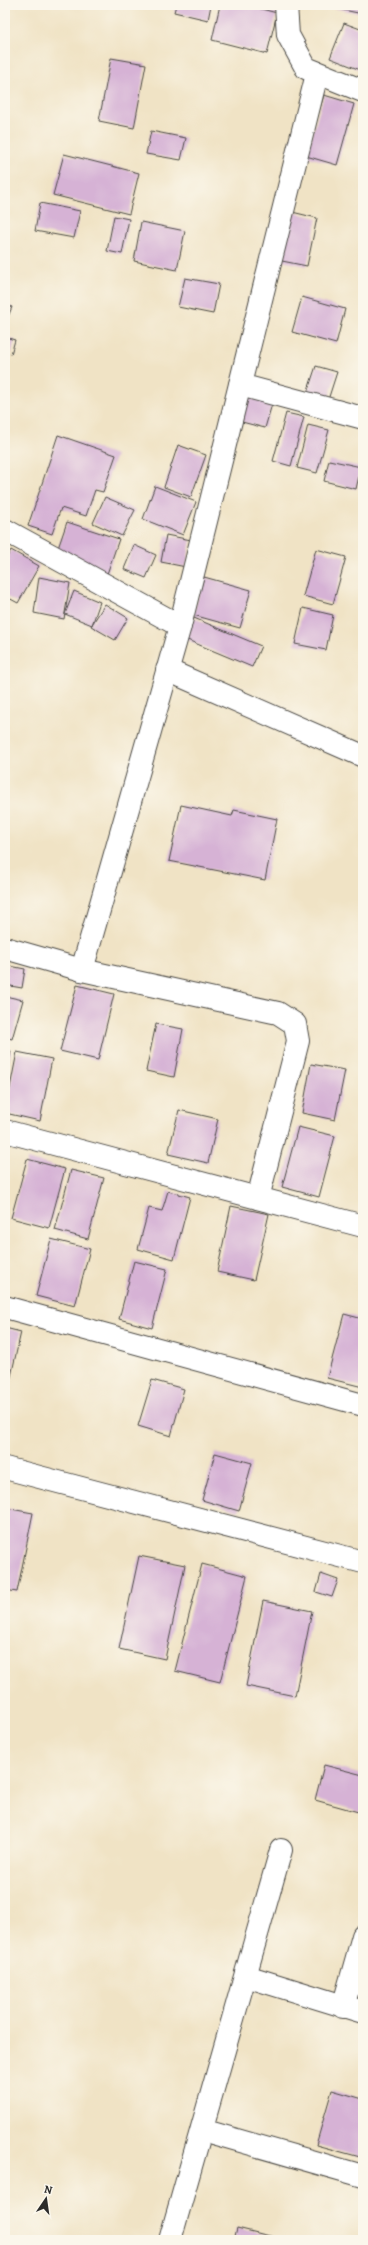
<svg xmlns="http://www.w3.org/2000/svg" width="368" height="2245" viewBox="0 0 368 2245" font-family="Alegreya,serif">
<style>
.building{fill:#d6b2d5}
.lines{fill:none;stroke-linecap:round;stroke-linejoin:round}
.street-casing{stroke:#494742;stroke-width:24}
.street{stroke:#fff;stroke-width:22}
</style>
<rect width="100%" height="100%" fill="#fbf7ec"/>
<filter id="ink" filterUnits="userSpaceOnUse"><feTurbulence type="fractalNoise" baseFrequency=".025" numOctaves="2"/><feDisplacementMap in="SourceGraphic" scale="8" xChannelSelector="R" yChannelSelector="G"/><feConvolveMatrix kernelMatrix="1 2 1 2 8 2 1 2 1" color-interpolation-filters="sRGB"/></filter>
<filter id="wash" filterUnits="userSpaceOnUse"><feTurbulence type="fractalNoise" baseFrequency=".012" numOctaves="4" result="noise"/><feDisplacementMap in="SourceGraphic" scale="16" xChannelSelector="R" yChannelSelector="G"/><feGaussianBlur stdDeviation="0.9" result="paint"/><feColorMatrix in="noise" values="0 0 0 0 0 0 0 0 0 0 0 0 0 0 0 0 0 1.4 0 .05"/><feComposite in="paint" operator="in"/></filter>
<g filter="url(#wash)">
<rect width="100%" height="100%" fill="#f0e3c5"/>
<g id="blocks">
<!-- building -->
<g class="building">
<polygon points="176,5 211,5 208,20 174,12"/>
<polygon points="220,5 246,5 277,13 267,54 212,40"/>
<polygon points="324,5 363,5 363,14 324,6"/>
<polygon points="344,23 363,30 363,71 330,58"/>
<polygon points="111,58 146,64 134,128 99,121"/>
<polygon points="324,95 354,104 337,165 306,156"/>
<polygon points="151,131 186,138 181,160 146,154"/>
<polygon points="64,154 139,173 129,214 53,195"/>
<polygon points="40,203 80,211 74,238 35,231"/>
<polygon points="288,211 317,218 307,266 277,260"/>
<polygon points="114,216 129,219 122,254 107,251"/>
<polygon points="141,222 185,231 177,270 134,261"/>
<polygon points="185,278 219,284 213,314 178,307"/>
<polygon points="302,297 345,309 336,344 292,332"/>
<polygon points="5,304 12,307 5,324"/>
<polygon points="5,337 15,340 11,354 5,352"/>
<polygon points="316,366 337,372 327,403 306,396"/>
<polygon points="245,396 272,404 265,428 238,421"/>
<polygon points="286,413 304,417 291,466 273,461"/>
<polygon points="308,425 329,430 317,473 297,468"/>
<polygon points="58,435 116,455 103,492 95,490 86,516 61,508 52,534 28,526"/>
<polygon points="178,445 206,455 191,497 164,487"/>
<polygon points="329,460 361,467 356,489 324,481"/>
<polygon points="155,486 196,502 183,535 143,519"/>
<polygon points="105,497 135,510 122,536 93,523"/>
<polygon points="67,522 119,539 107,574 55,557"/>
<polygon points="166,535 191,540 186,567 161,562"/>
<polygon points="134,545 156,555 146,578 124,569"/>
<polygon points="316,549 346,557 333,604 303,596"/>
<polygon points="11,550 39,566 18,603 5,596 5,560"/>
<polygon points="39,577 70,583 64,619 34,613"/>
<polygon points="204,577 251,590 240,628 193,615"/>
<polygon points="74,591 100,602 92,625 65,614"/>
<polygon points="105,604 128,618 115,640 91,626"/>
<polygon points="303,608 333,615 326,650 295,644"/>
<polygon points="194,618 261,646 252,667 185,639"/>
<polygon points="181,805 232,816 234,810 277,819 265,880 169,861"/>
<polygon points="5,965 25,969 22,988 5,985"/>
<polygon points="77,985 114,994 98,1060 60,1051"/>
<polygon points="5,996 23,1000 12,1039 5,1037"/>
<polygon points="156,1024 183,1029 174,1077 146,1071"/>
<polygon points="5,1050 11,1051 6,1075 5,1075"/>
<polygon points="17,1052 52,1059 40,1121 5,1113"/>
<polygon points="311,1064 345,1070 335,1120 302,1113"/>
<polygon points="179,1110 218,1119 208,1163 168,1154"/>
<polygon points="298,1127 335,1136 319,1197 282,1187"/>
<polygon points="27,1159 65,1169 49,1228 11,1218"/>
<polygon points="71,1170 104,1178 88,1239 55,1230"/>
<polygon points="168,1191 190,1197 174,1259 138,1249 149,1208 162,1211"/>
<polygon points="231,1206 269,1214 254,1280 217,1272"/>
<polygon points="51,1239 90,1249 75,1306 36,1296"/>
<polygon points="134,1261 167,1269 152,1328 119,1319"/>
<polygon points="344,1314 363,1319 363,1387 327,1378"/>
<polygon points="5,1328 21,1332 9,1385 5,1384"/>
<polygon points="152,1380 184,1389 171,1436 138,1426"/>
<polygon points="215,1453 252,1463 239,1511 202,1500"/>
<polygon points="5,1508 33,1513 17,1592 5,1590"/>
<polygon points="139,1556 185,1565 165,1659 119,1649"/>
<polygon points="202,1564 247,1576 220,1682 175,1671"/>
<polygon points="321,1574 338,1580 332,1597 316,1592"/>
<polygon points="263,1601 312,1611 295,1696 246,1686"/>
<polygon points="324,1765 363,1775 362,1813 315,1800"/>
<polygon points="332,2090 363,2099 363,2148 360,2157 316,2145"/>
<polygon points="237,2228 274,2237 274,2240 234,2240"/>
</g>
</g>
</g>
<g filter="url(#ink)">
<use href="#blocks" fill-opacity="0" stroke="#494742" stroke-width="1"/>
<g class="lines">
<!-- street casing -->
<g class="street-casing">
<g id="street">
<polyline points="286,5 288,35 306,68 363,91"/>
<polyline points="240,385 363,418"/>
<polyline points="5,530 180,626"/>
<polyline points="167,670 363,756"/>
<polyline points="5,948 82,970 180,626 317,74"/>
<polyline points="82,970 278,1013 295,1024 298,1041 258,1198"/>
<polyline points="5,1131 363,1226"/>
<polyline points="5,1307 363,1405"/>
<polyline points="5,1468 363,1562"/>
<polyline points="246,1976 363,2012"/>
<polyline points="343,2007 363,1936"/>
<polyline points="202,2130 363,2176"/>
<polyline points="170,2240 281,1850"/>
</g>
</g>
<!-- street -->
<use href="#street" class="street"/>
</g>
</g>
<!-- margin -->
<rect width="368" height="2245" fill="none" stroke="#fbf7ec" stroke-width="20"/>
<!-- north arrow -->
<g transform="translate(46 2199) rotate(13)" stroke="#fbf7ec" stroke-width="3" paint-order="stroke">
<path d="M0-3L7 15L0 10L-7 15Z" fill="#2b2b2b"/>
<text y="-6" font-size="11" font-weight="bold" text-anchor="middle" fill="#2b2b2b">N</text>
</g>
</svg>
